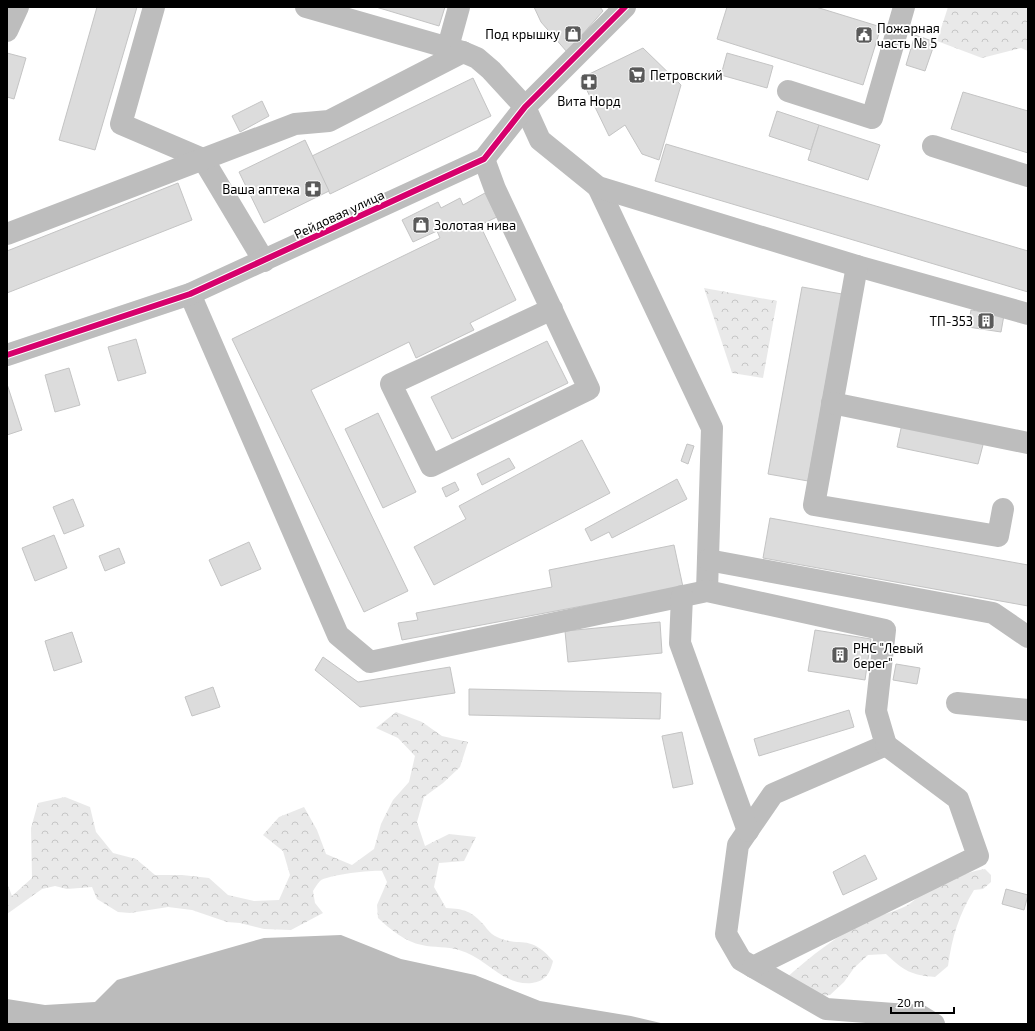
<svg xmlns="http://www.w3.org/2000/svg" width="1035" height="1031" viewBox="0 0 1035 1031" font-family="'Exo 2',sans-serif">
<style>
.forest{fill:url(#forest-crowns)}
.water{fill:#bbb}
.building{fill:#dcdcdc;stroke:#c4c4c4}
.lines{fill:none;stroke-linecap:round;stroke-linejoin:round}
.minor{stroke:#bdbdbd;stroke-width:22}
.cycleway-casing{stroke:#fff;stroke-width:8}
.cycleway{stroke:#d6006c;stroke-width:6}
.labels{text-anchor:middle;stroke-width:3.5;stroke-linejoin:round;paint-order:stroke}
.poi-label{font-size:13px;fill:#000;stroke:#fff;text-anchor:start}
.street-label{font-size:13px;fill:#000;stroke:#fff}
</style>
<defs>
<pattern id="forest-crowns" width="20" height="18" patternUnits="userSpaceOnUse"><rect width="20" height="18" fill="#e9e9e9"/><path d="M2 6a3 3 0 1 1 6 0M12 15a3 3 0 1 1 6 0" fill="none" stroke="#c6c6c6"/></pattern>
</defs>
<rect width="100%" height="100%" fill="#fff"/>
<!-- forest -->
<g class="forest">
<polygon points="948,7 1028,7 1028,51 1021,48 982,58 937,41"/>
<polygon points="704,288 777,301 763,378 732,373"/>
<path d="M 396,712 L 422,722 L 442,736 L 468,742 L 460,767 L 443,783 L 424,797 L 417,822 L 425,846 L 449,834 L 476,837 L 464,861 L 439,863 L 434,887 L 446,908 C 465,909 471,911 484,925 C 487,929 491,934 495,936 C 520,949 529,932 553,961 C 550,973 546,981 532,983 C 502,986 486,957 459,950 C 447,946 434,948 422,945 C 405,942 390,929 378,918 L 377,905 L 387,882 L 382,871 C 371,870 328,875 320,881 C 317,884 315,888 313,891 L 315,903 L 323,913 L 291,930 L 264,929 L 240,923 L 227,922 L 192,910 L 168,907 L 130,913 L 118,912 L 97,899 L 92,887 L 67,889 L 55,886 L 42,889 L 7,914 L 7,883 L 12,896 L 32,878 L 31,828 L 38,803 L 65,797 L 90,807 L 96,832 L 113,853 L 136,859 L 155,875 L 182,875 L 209,878 L 228,895 L 254,901 L 279,900 L 290,875 L 283,851 L 263,835 L 279,817 L 304,807 L 317,830 L 326,854 L 352,865 L 374,849 L 381,824 L 393,800 L 409,782 L 415,756 L 398,738 L 376,728 Z"/>
<path d="M 985,869 L 991,875 L 991,882 L 983,889 L 974,890 C 959,914 952,937 948,966 L 935,977 C 911,975 904,971 886,954 L 868,955 L 854,968 L 844,982 L 830,995 L 812,997 L 784,980 C 811,956 838,934 871,919 C 882,914 895,912 906,906 C 912,903 917,897 923,894 C 942,884 964,872 985,869 Z"/>
</g>
<!-- water -->
<polygon class="water" points="341,935 401,959 475,975 540,1001 631,1016 665,1024 7,1024 7,999 45,1005 95,1002 117,980 264,938"/>
<!-- building -->
<g class="building">
<polygon points="97,7 137,7 95,150 59,140"/>
<polygon points="376,7 445,7 439,26"/>
<polygon points="534,7 600,7 603,11 567,52 541,22"/>
<polygon points="727,7 816,7 881,27 863,85 717,39"/>
<polygon points="915,35 935,42 925,71 906,65"/>
<polygon points="643,48 681,85 659,160 642,154 625,125 609,136 581,78"/>
<polygon points="7,53 26,58 14,99 7,97"/>
<polygon points="727,53 773,66 767,88 721,75"/>
<polygon points="473,78 491,116 330,194 312,156"/>
<polygon points="963,92 1028,111 1028,153 951,129"/>
<polygon points="262,101 269,116 240,132 232,116"/>
<polygon points="777,111 819,125 811,150 769,136"/>
<polygon points="819,125 880,145 868,180 808,160"/>
<polygon points="305,140 329,191 264,223 239,172"/>
<polygon points="666,144 1028,251 1028,292 655,181"/>
<polygon points="178,183 192,220 7,293 7,251"/>
<polygon points="485,193 497,217 480,225 516,300 470,323 474,330 416,358 409,342 311,390 408,591 364,612 232,339 440,238 437,231 413,242 402,220 438,202 441,208 460,198 463,205"/>
<polygon points="802,287 842,294 808,481 768,474"/>
<polygon points="971,310 1004,315 1001,332 968,327"/>
<polygon points="136,339 146,373 118,381 108,347"/>
<polygon points="547,341 568,383 452,439 431,397"/>
<polygon points="69,368 80,405 55,412 45,375"/>
<polygon points="7,384 22,430 7,435"/>
<polygon points="378,413 416,492 383,508 345,429"/>
<polygon points="902,424 984,441 978,464 897,447"/>
<polygon points="582,440 610,493 434,585 414,547 466,519 459,506"/>
<polygon points="687,444 694,446 688,464 681,461"/>
<polygon points="509,458 515,468 482,485 477,474"/>
<polygon points="677,479 687,499 612,538 609,532 591,541 585,529"/>
<polygon points="455,482 459,490 446,497 442,488"/>
<polygon points="73,499 84,526 64,534 53,507"/>
<polygon points="770,518 1028,565 1028,606 763,558"/>
<polygon points="54,535 67,568 35,581 22,548"/>
<polygon points="249,542 261,569 221,586 209,560"/>
<polygon points="674,545 683,587 402,640 398,623 418,620 416,613 552,587 549,570"/>
<polygon points="119,548 125,563 105,571 99,556"/>
<polygon points="660,622 662,653 568,662 565,631"/>
<polygon points="815,630 871,639 865,680 808,671"/>
<polygon points="72,632 82,662 54,671 45,641"/>
<polygon points="323,657 358,682 450,667 455,693 360,707 315,670"/>
<polygon points="896,664 920,668 917,684 893,680"/>
<polygon points="213,687 220,707 192,716 185,697"/>
<polygon points="469,689 661,693 660,719 469,715"/>
<polygon points="849,710 854,727 759,756 754,739"/>
<polygon points="682,732 693,784 673,788 662,736"/>
<polygon points="865,855 877,879 843,895 833,872"/>
<polygon points="1006,889 1028,895 1024,910 1002,904"/>
</g>
<g class="lines">
<!-- minor -->
<g class="minor">
<polyline points="154,7 121,124 203,159 264,261"/>
<polyline points="306,7 463,52"/>
<polyline points="7,31 18,7"/>
<polyline points="448,47 459,7"/>
<polyline points="788,91 872,118 904,7"/>
<polyline points="933,146 1028,176"/>
<polyline points="484,159 495,189 589,389 431,466 391,384 552,309"/>
<polyline points="598,187 712,428 707,591"/>
<polyline points="7,234 295,124 329,121 463,52 477,58 491,70 525,107 540,140 598,187 857,266 1028,314"/>
<polyline points="857,266 814,505 998,536 1003,509"/>
<polyline points="190,294 338,635 370,662 707,591 885,630 876,711 886,745 773,794 738,845 726,934 741,960 826,1009 921,1016 934,1024"/>
<polyline points="7,355 190,294 484,159 525,107 625,7"/>
<polyline points="832,403 1028,443"/>
<polyline points="708,560 993,613 1028,637"/>
<polyline points="682,596 680,643 748,831"/>
<polyline points="957,703 1028,710"/>
<polyline points="753,967 978,856 958,799 886,745"/>
</g>
<!-- cycleway casing -->
<g class="cycleway-casing">
<polyline id="cycleway" points="7,355 190,294 484,159 525,107 625,7"/>
</g>
<!-- cycleway -->
<use href="#cycleway" class="cycleway"/>
</g>
<!-- icons -->
<defs>
<g id="shop-square" transform="scale(0.9)"><rect x="-9" y="-9" width="18" height="18" rx="4" fill="#595959" stroke="#fff"/><path d="M-5-2.5h2.3a2.7 3.5 0 0 1 5.4 0H5L5.5 6h-11ZM-1.5-2.5h3a1.5 2.3 0 0 0-3 0Z" fill="#fff"/></g>
<g id="civic-square" transform="scale(0.9)"><rect x="-9" y="-9" width="18" height="18" rx="4" fill="#595959" stroke="#fff"/><path d="M-.6-6.5H3V-4.5H.6V-3L4-1V1h2V6H-6V1h2V-1L-.6-3ZM-1.2 2.5V6h2.4V2.5Z" fill="#fff"/></g>
<g id="supermarket-square" transform="scale(0.9)"><rect x="-9" y="-9" width="18" height="18" rx="4" fill="#595959" stroke="#fff"/><path d="M-6-5.5h2.5l.6 2H6L4.5 2H-2.5L-4.4-4H-6ZM-1.5 3.2a1.3 1.3 0 1 0 .1 0ZM3 3.2a1.3 1.3 0 1 0 .1 0Z" fill="#fff"/></g>
<g id="pharmacy-square" transform="scale(0.9)"><rect x="-9" y="-9" width="18" height="18" rx="4" fill="#595959" stroke="#fff"/><path d="M-2-6h4v4h4v4h-4v4h-4v-4h-4v-4h4Z" fill="#fff"/></g>
<g id="building-square" transform="scale(0.9)"><rect x="-9" y="-9" width="18" height="18" rx="4" fill="#595959" stroke="#fff"/><path d="M-4-6H4V6H1V3H-1V6H-4ZM-2.5-4.3h1.7v1.8h-1.7ZM.8-4.3h1.7v1.8H.8ZM-2.5-1h1.7V.8h-1.7ZM.8-1h1.7V.8H.8Z" fill="#fff"/></g>
</defs>
<g fill-rule="evenodd">
<use href="#shop-square" x="573" y="34"/>
<use href="#civic-square" x="864" y="35"/>
<use href="#supermarket-square" x="637" y="75"/>
<use href="#pharmacy-square" x="589" y="82"/>
<use href="#pharmacy-square" x="313" y="189"/>
<use href="#shop-square" x="421" y="225"/>
<use href="#building-square" x="986" y="321"/>
<use href="#building-square" x="840" y="655"/>
</g>
<g class="labels">
<!-- poi labels -->
<g class="poi-label">
<text x="877" y="33">Пожарная<tspan x="877" dy="15">часть № 5</tspan></text>
<text x="560" y="39" text-anchor="end">Под крышку</text>
<text x="650" y="80">Петровский</text>
<text x="589" y="106" text-anchor="middle">Вита Норд</text>
<text x="300" y="194" text-anchor="end">Ваша аптека</text>
<text x="434" y="230">Золотая нива</text>
<text x="973" y="326" text-anchor="end">ТП-353</text>
<text x="853" y="653">РНС "Левый<tspan x="853" dy="15">берег"</tspan></text>
</g>
<!-- street labels -->
<g class="street-label">
<text transform="translate(339 214) rotate(-25)" y="5">Рейдовая улица</text>
</g>
</g>
<!-- border -->
<rect width="1035" height="1031" fill="none" stroke="#000000" stroke-width="16"/>
<!-- scale -->
<path d="M891 1007v6h63v-6" fill="none" stroke="#000000" stroke-width="2"/>
<text x="897" y="1007" font-size="12" fill="#000000" stroke="#ffffff" stroke-width="3" paint-order="stroke">20 m</text>
</svg>
